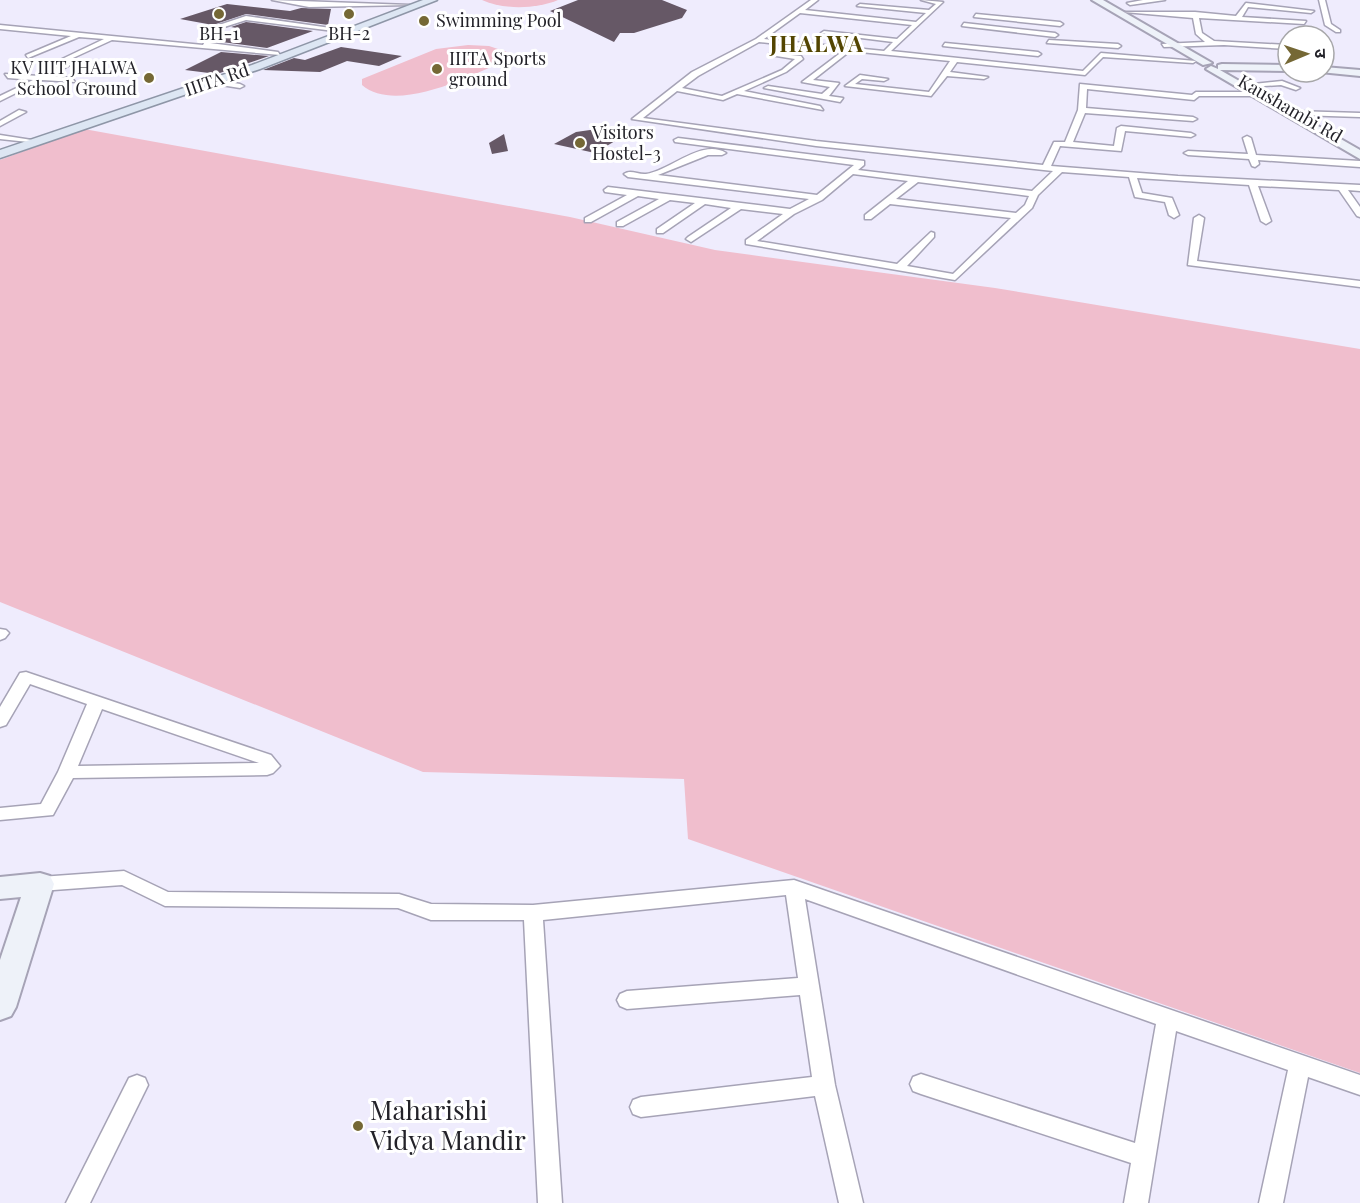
<svg xmlns="http://www.w3.org/2000/svg" width="1360" height="1203" viewBox="0 0 1360 1203" font-family="'Playfair Display','Noto Sans Devanagari',serif">
<style>
.green{fill:#f0becd}
.building{fill:#665866}
.lines{fill:none;stroke-linecap:round;stroke-linejoin:round}
.street-casing{stroke:#a6a3b6;stroke-width:3}
.secondary-casing{stroke:#a6a3b6;stroke-width:4}
.primary-casing{stroke:#8e96a7;stroke-width:3}
.street{fill:#fff;fill-rule:evenodd}
.secondary{fill:#eef2f9;fill-rule:evenodd}
.primary{fill:#dde6f3;fill-rule:evenodd}
.poi-dot{fill:#756835;stroke:#fff;stroke-width:2}
.labels{text-anchor:middle;stroke-width:6;stroke-linejoin:round;paint-order:stroke}
.far-poi-label{font-size:18px;fill:#232229;stroke:#fff;text-anchor:start}
.far-street-label{font-size:18px;fill:#232229;stroke:#fff}
.far-district-label{font-size:22px;font-weight:bold;letter-spacing:1.5px;fill:#534501;stroke:#fff}
.near-poi-label{font-size:26px;fill:#232229;stroke:#fff;text-anchor:start}
</style>
<rect width="100%" height="100%" fill="#efecfd"/>
<!-- green -->
<g class="green">
<path d="M 482,0 L 558,0 C 537,9 503,10 482,0 Z"/>
<path d="M 468,45 L 489,46 L 510,53 L 510,58 C 475,74 397,115 362,85 L 362,79 L 436,49 Z"/>
<polygon points="84,129 570,217 715,250 995,288 1360,349 1360,1073 688,839 684,779 423,772 0,602 0,160"/>
</g>
<!-- building -->
<g class="building">
<polygon points="578,0 662,0 687,10 682,18 634,33 620,33 614,42 550,11"/>
<polygon points="227,4 290,11 301,8 331,9 328,25 246,14 213,25 180,19"/>
<polygon points="246,22 313,31 267,48 214,41 230,35 224,34 237,28 231,27"/>
<polygon points="341,47 402,56 379,66 347,61 320,72 263,70 294,58 305,60"/>
<polygon points="221,52 269,56 217,74 185,70"/>
<polygon points="590,130 625,135 595,153 554,144 576,132"/>
<polygon points="504,134 508,151 492,154 489,143"/>
</g>
<g class="lines">
<!-- street casing -->
<g class="street-casing">
<g id="street">
<polygon points="272,0 410,5 309,7"/>
<path d="M 811,0 L 818,0 L 805,10 L 916,22 L 926,13 L 857,6 L 860,4 L 929,10 L 936,4 L 921,0 L 943,2 L 891,51 L 1083,71 L 1101,53 L 1196,61 L 1193,63 L 1103,57 L 1085,75 L 957,62 L 950,72 L 988,77 L 984,79 L 947,76 L 931,96 L 845,86 L 860,75 L 888,79 L 884,81 L 862,79 L 855,84 L 929,92 L 950,61 L 850,51 L 813,80 L 839,83 L 829,96 L 843,98 L 840,102 L 764,88 L 768,86 L 822,94 L 830,87 L 802,82 L 843,51 L 759,42 L 698,76 L 682,88 L 722,96 L 782,70 L 795,59 L 770,55 L 770,53 L 801,56 L 803,59 L 786,72 L 744,91 L 820,106 L 823,110 L 737,94 L 723,100 L 677,91 L 643,118 L 816,141 L 1043,165 L 1054,142 L 1065,142 L 1078,110 L 1080,84 L 1192,95 L 1196,92 L 1257,92 L 1260,96 L 1199,96 L 1194,100 L 1087,89 L 1086,108 L 1193,117 L 1197,119 L 1193,121 L 1085,113 L 1073,142 L 1114,146 L 1117,128 L 1121,126 L 1191,133 L 1195,135 L 1191,137 L 1125,131 L 1121,151 L 1060,146 L 1051,166 L 1178,176 L 1360,185 L 1360,191 L 1348,190 L 1360,207 L 1360,217 L 1357,216 L 1339,190 L 1258,186 L 1271,221 L 1266,224 L 1261,221 L 1249,185 L 1137,178 L 1142,193 L 1172,198 L 1179,215 L 1174,218 L 1169,215 L 1165,202 L 1135,197 L 1129,177 L 1062,172 L 1038,195 L 1032,208 L 955,280 L 746,244 L 746,240 L 783,214 L 741,209 L 691,242 L 686,239 L 688,237 L 731,208 L 705,204 L 663,233 L 657,233 L 657,229 L 695,203 L 670,200 L 623,226 L 617,226 L 617,222 L 659,199 L 638,196 L 591,222 L 585,222 L 585,218 L 627,195 L 605,192 L 604,190 L 608,187 L 790,209 L 809,199 L 628,177 L 624,174 C 631,169 638,175 646,174 C 670,171 702,138 726,153 L 722,155 L 708,155 L 658,175 L 817,195 L 854,165 L 675,142 L 674,140 L 678,138 L 864,161 L 864,165 L 858,170 L 1032,191 L 1053,171 L 816,146 L 632,119 L 692,72 L 756,39 ZM 800,13 L 912,25 L 897,39 L 824,31 L 821,33 L 893,42 L 884,51 L 764,39 ZM 853,174 L 908,181 L 865,215 L 865,219 L 871,219 L 890,204 L 1011,218 L 953,274 L 907,266 L 934,237 L 934,233 L 931,232 L 897,264 L 757,241 L 794,214 L 822,200 ZM 918,182 L 1029,196 L 1025,205 L 1016,213 L 896,199 Z"/>
<polygon points="1143,0 1165,0 1130,5 1127,3"/>
<polygon points="1319,0 1325,0 1331,24 1340,30 1340,32 1336,32 1325,25"/>
<polygon points="1246,3 1314,11 1311,13 1248,7 1242,17 1306,21 1304,24 1199,18 1202,33 1214,41 1288,45 1288,49 1224,45 1164,47 1162,44 1205,42 1196,34 1193,18 1124,12 1195,12 1236,16"/>
<polygon points="976,14 1060,22 1063,24 1060,26 974,17"/>
<polygon points="246,16 345,30 342,32 246,20 218,29 210,43 278,52 280,55 112,40 62,63 60,60 104,39 79,37 28,58 26,55 71,36 0,29 0,25 203,45 213,27"/>
<polygon points="964,23 1055,33 1058,35 1055,37 962,26"/>
<polygon points="1049,40 1118,44 1121,46 1118,48 1047,43"/>
<polygon points="945,43 1038,52 1041,54 1038,56 943,46"/>
<polygon points="67,63 72,64 50,76 72,78 75,82 42,80 0,101 0,96 33,80 8,78 5,74 40,76"/>
<polygon points="205,78 240,84 244,86 240,88 202,82"/>
<polygon points="1282,81 1300,88 1296,90 1281,85 1248,87 1244,85"/>
<polygon points="19,110 26,112 0,126 0,121"/>
<polygon points="1295,111 1360,113 1360,117 1298,115"/>
<polygon points="0,135 32,140 28,142 0,139"/>
<polygon points="1247,136 1251,138 1256,155 1360,161 1360,167 1258,160 1259,164 1255,167 1252,166 1249,159 1188,155 1184,153 1188,151 1248,154 1243,138"/>
<polygon points="1199,215 1204,218 1197,261 1360,281 1360,287 1188,265 1194,218"/>
<polygon points="0,629 6,630 9,633 5,638 0,640"/>
<path d="M 26,672 L 271,755 L 280,766 L 273,773 L 267,775 L 73,778 L 53,815 L 0,820 L 0,808 L 41,804 L 58,772 L 87,704 L 30,684 L 6,725 L 0,727 L 0,707 L 20,673 ZM 102,709 L 259,763 L 78,766 Z"/>
<polygon points="124,871 168,892 399,894 431,904 533,905 794,880 1360,1075 1360,1095 1308,1077 1283,1203 1259,1203 1288,1070 1176,1031 1148,1203 1124,1203 1131,1163 921,1094 913,1091 910,1084 913,1077 921,1074 1135,1143 1156,1024 805,899 835,1085 863,1203 839,1203 815,1096 641,1117 633,1114 630,1107 633,1100 641,1097 812,1077 800,995 627,1009 620,1006 617,1000 620,994 627,991 798,978 786,895 543,920 562,1203 538,1203 524,920 431,920 398,908 165,906 122,885 40,891 33,889 30,884 33,879 40,877"/>
<polygon points="137,1075 145,1078 148,1085 90,1203 66,1203 129,1078"/>
</g>
</g>
<!-- secondary casing -->
<g class="secondary-casing">
<g id="secondary">
<polygon points="1092,0 1103,0 1212,63 1203,65"/>
<polygon points="1222,64 1288,65 1288,71 1220,70 1360,150 1360,159 1206,69 1211,66 1218,69 1218,65"/>
<polygon points="1324,67 1360,70 1360,76 1320,72 1324,72"/>
<polygon points="40,873 50,876 54,884 16,1007 11,1016 0,1020 0,960 21,897 0,899 0,877"/>
</g>
</g>
<!-- primary casing -->
<g class="primary-casing">
<polygon id="primary" points="423,0 437,0 260,69 0,158 0,150 252,65"/>
</g>
<!-- street -->
<use href="#street" class="street"/>
<!-- secondary -->
<use href="#secondary" class="secondary"/>
<!-- primary -->
<use href="#primary" class="primary"/>
</g>
<!-- markers -->
<g class="poi-dot">
<circle cx="219" cy="14" r="6"/>
<circle cx="349" cy="14" r="6"/>
<circle cx="424" cy="21" r="6"/>
<circle cx="437" cy="69" r="6"/>
<circle cx="149" cy="78" r="6"/>
<circle cx="580" cy="143" r="6"/>
<circle cx="358" cy="1126" r="6"/>
</g>
<g class="labels">
<!-- far-poi labels -->
<g class="far-poi-label">
<text x="436" y="27">Swimming Pool</text>
<text x="219" y="40" text-anchor="middle">BH-1</text>
<text x="349" y="40" text-anchor="middle">BH-2</text>
<text x="449" y="65">IIITA Sports<tspan x="449" dy="21">ground</tspan></text>
<text x="137" y="74" text-anchor="end">KV IIIT JHALWA<tspan x="137" dy="21">School Ground</tspan></text>
<text x="592" y="139">Visitors<tspan x="592" dy="21">Hostel-3</tspan></text>
</g>
<!-- far-street labels -->
<g class="far-street-label">
<text transform="translate(217 80) rotate(-19)" y="6">IIITA Rd</text>
<text transform="translate(1290 109) rotate(30)" y="6">Kaushambi Rd</text>
</g>
<!-- far-district labels -->
<g class="far-district-label">
<text x="817" y="52">JHALWA</text>
</g>
<!-- near-poi labels -->
<g class="near-poi-label">
<text x="370" y="1120">Maharishi<tspan x="370" dy="30">Vidya Mandir</tspan></text>
</g>
</g>
<!-- north arrow -->
<g transform="translate(1306 54) rotate(88)"><circle r="28" fill="#ffffff" stroke="#a7a7a9" stroke-width="1.5"/>
<path d="M0-4.5L10 22L0 15L-10 22Z" fill="#756835"/>
<text y="-9" font-size="16" font-weight="bold" text-anchor="middle" fill="#232229">उ</text>
</g>
</svg>
